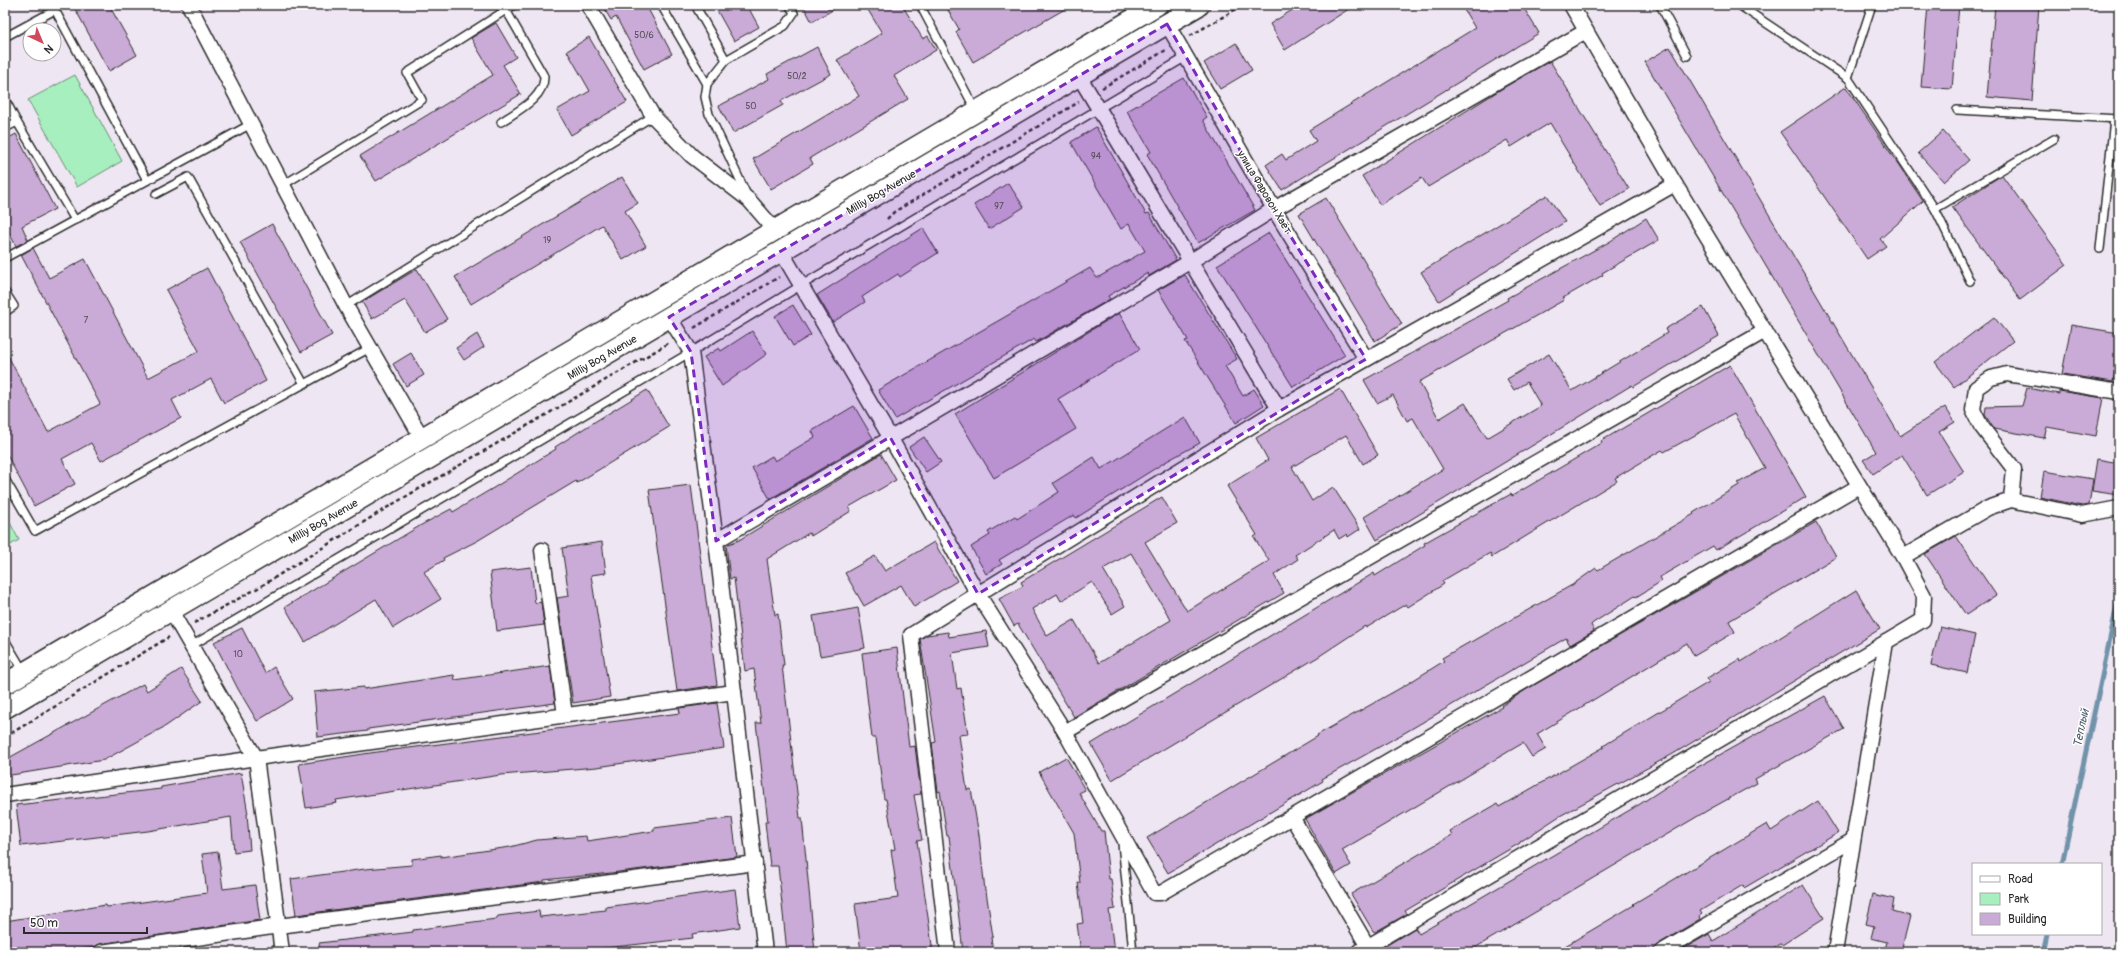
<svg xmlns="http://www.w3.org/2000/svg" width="2124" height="957" viewBox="0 0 2124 957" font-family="Pangolin,sans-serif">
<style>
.green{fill:#a7efbe;stroke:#698d74}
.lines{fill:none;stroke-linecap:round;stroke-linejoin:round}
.stream{stroke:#7193aa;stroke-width:5}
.building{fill:#caaad6;stroke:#2b2b2b;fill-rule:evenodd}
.lane-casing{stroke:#2b2b2b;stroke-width:10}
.street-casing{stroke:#2b2b2b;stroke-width:17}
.secondary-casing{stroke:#2b2b2b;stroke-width:23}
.path{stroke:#2b2b2b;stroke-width:2.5;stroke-dasharray:4 3;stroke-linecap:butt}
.lane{stroke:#fff;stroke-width:7}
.street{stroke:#fff;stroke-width:14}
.secondary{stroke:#fff;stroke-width:20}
.marked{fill:#7b2cbf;fill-opacity:0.2;stroke:#7b2cbf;stroke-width:3;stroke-dasharray:8 5;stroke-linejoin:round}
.labels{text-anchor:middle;stroke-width:3;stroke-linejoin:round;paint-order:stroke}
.number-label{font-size:9px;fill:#534b56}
.street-label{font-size:11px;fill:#2b2b2b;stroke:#fff}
.water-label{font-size:12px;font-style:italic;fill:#4e5f6b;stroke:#fff}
</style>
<rect width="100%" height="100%" fill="#efe6f3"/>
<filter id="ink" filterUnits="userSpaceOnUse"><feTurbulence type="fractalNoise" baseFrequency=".025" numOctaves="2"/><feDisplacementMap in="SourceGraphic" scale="8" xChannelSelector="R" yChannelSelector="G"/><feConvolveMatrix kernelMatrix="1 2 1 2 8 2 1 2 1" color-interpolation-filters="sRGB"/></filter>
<g filter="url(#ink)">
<!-- green -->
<g class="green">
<polygon points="75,75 122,161 77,187 28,100"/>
<polygon points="5,513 19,540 5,548"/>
</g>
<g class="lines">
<!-- stream -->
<g class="stream">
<polyline points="2062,864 2119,596"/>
<polyline points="2043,952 2047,934"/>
</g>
</g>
<!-- building -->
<g class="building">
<polygon points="73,5 109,5 137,55 109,71"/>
<polygon points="602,5 646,5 672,54 644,69 616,17 611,20"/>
<polygon points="714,5 747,5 759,27 734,41"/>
<polygon points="803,5 841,5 812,22"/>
<polygon points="865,5 902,5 923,39 928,36 936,50 894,76 908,99 810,158 813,164 771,189 753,159 859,96 837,60 882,33"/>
<polygon points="945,5 1072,5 973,62 956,32 959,29"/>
<polygon points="1300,5 1355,5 1285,50 1270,24"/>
<polygon points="1461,5 1522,5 1539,33 1282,190 1266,165 1282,154 1286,160 1316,141 1309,130 1475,28"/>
<polygon points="1928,5 1959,5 1952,89 1921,87"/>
<polygon points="1995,5 2039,5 2032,101 1987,97"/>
<polygon points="496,23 516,57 503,65 521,94 376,181 360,156 493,75 471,38"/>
<polygon points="589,37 627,102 571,135 557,110 590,91 567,51"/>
<polygon points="1236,43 1252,70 1220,89 1204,63"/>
<polygon points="817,47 831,74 781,101 783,105 733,133 719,106 769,79 767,74"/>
<polygon points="1670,47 1900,436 1945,407 1955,422 1939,432 1964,472 1927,495 1902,455 1873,474 1863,460 1876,452 1645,62"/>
<polygon points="1550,61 1629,189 1600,206 1550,123 1511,147 1507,140 1428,187 1422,178 1380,205 1362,176 1503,88"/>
<polygon points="1184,78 1207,117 1203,120 1255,210 1198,243 1147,154 1151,152 1127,111"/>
<polygon points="1846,87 1923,201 1880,239 1886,246 1867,259 1780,132"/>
<polygon points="1096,127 1146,214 1149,213 1176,260 1149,276 1148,273 1108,296 1110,299 1036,342 1034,339 895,419 878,390 1090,268 1097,278 1145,251 1129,224 1121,229 1071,142"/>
<polygon points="1943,131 1969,160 1944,182 1918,153"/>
<polygon points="16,134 55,209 22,226 28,240 16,246 5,225 5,140"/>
<polygon points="2002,175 2067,265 2020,300 1952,207"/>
<polygon points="622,177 638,203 625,211 646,246 623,260 602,225 471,304 455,277"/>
<polygon points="1008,183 1024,207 989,229 974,205"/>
<polygon points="1547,195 1565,222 1439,301 1421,272"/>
<polygon points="1326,198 1402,324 1375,341 1299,214"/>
<polygon points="1646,218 1659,240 1602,273 1603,275 1563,298 1564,300 1419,382 1439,419 1465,403 1487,438 1541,406 1527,382 1514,390 1507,379 1549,354 1572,391 1667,333 1665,329 1703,307 1719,336 1633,387 1632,385 1377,540 1364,517 1443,469 1413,418 1407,421 1393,395 1377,403 1364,380 1474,319 1508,300 1507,298 1609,242"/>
<polygon points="272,224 332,335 301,352 240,242"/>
<polygon points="923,228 938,253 900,277 898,274 862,297 865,302 833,322 817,295"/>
<polygon points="1269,233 1345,355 1293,387 1217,265"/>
<polygon points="33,248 49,278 85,259 148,378 199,351 166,290 207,268 266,381 224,403 211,379 172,400 181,418 101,461 91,443 62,459 75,484 34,506 5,451 5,350 48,432 100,404 21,255"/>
<polygon points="417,269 447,319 425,332 405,300 372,319 362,302"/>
<polygon points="1185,275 1237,359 1225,366 1243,396 1254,389 1264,405 1236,423 1185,341 1188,340 1158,290"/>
<polygon points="793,305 811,335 793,346 775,316"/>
<polygon points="1119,313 1140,349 1058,399 1076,429 994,478 955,414"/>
<polygon points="1994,317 2013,341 1954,387 1935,362"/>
<polygon points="2071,325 2119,333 2119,362 2117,362 2113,382 2062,374"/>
<polygon points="752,331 767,354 722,386 704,357 719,348 721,351"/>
<polygon points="477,334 484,347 464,360 456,348"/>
<polygon points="411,353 424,375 406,386 393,364"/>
<polygon points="1730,365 1806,497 1716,550 1713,546 1660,577 1662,581 1636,597 1635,596 1593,623 1591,625 1594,631 1570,645 1566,638 1406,732 1322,779 1323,781 1168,873 1147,838 1318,736 1317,735 1404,686 1444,661 1442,658 1470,642 1470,643 1572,585 1596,568 1598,570 1694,514 1693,513 1739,485 1738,483 1765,468 1734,414 1664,452 1662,450 1615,478 1617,481 1528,535 1492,557 1490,553 1442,581 1444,584 1408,607 1406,604 1366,628 1365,626 1318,657 1112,780 1091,744 1374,573 1375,576 1425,545 1424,543 1511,494 1512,496 1602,443 1601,441"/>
<polygon points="2027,388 2059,394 2059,391 2103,398 2096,436 2047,427 2044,438 1994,429 1985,415 1986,407 2022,406"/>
<path d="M 1340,389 L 1378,455 L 1363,464 L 1346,435 L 1292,467 L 1312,501 L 1333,487 L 1360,529 L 1348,537 L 1347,534 L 1339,539 L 1334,530 L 1295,555 L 1298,559 L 1274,575 L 1284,593 L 1074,717 L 1018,624 L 1014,626 L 999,599 L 1023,586 L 1021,582 L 1162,497 L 1177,523 L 1145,542 L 1187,611 L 1269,561 L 1254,537 L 1257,535 L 1227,486 L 1268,460 L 1256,438 ZM 1131,553 L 1171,620 L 1099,663 L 1074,620 L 1047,636 L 1032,609 L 1057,594 L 1061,601 L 1092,582 L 1112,614 L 1125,606 L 1103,569 Z"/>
<polygon points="647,390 669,427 577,483 576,481 477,541 443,558 444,560 424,572 441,599 393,628 376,599 305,642 285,607 423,524 451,509 453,512 495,487 556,449 555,447 591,424"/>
<polygon points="854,406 873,438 770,499 752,468 772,456 775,461 815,437 812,431"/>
<polygon points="1185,417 1200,443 1167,461 1076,518 1074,515 999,560 1002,564 986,574 971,547 990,535 988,532 1015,516 1017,519 1059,492 1053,483 1094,457 1101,469"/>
<polygon points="924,437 941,462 926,472 909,447"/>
<polygon points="881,454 896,480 849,507 851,511 811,536 809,533 767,559 775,615 778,614 784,665 782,665 800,818 802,818 815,952 787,952 778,866 770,866 765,822 768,822 756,723 761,723 754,669 745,671 734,578 730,579 726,545 739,540"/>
<polygon points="2097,459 2119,463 2119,495 2092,491"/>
<polygon points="2044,471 2093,479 2089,505 2082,506 2040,497"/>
<polygon points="691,485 717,685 677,691 649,490"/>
<polygon points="1816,522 1836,557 1729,621 1735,632 1694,656 1687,643 1537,734 1546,749 1532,757 1523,743 1342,850 1351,865 1336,874 1305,819 1502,707 1501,706 1527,689"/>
<polygon points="1956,536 1996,595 1966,615 1925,554"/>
<polygon points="602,542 606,573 591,575 610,697 573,703 557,598 569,596 562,548"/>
<polygon points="934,542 957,581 914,607 901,585 864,606 845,573 875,556 885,571"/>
<polygon points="531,567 535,603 541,602 544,625 497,631 490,572"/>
<polygon points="1856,590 1880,629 1673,754 1558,817 1520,842 1520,843 1405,911 1407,914 1375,932 1373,931 1351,894 1452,835 1450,831 1497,804 1499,807 1604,747 1603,746 1709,682 1707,678 1740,659 1741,662"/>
<polygon points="858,608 865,648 820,656 813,616"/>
<polygon points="1940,627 1975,635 1967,673 1931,665"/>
<polygon points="242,628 265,673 274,667 293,699 257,721 238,689 214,642"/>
<polygon points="986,631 989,647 952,653 957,689 961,688 968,734 959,735 967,790 971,789 979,835 985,891 986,891 993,937 991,937 993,952 963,952 949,836 947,836 940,791 938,792 932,743 936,742 920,639 927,635 948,632 949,637"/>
<polygon points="897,648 909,747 915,746 921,794 914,795 922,840 917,841 933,952 861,952 855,904 898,898 891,850 895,849 886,799 884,799 876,738 872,738 862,653"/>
<polygon points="550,666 555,703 368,729 368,731 318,737 314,692 364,687 364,689 454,675 455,680"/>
<polygon points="181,669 202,701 166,726 104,760 5,776 5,760 143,684 147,691"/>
<polygon points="1825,696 1844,729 1755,779 1757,783 1710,809 1468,952 1387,952 1384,947 1415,928 1419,934 1640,804 1689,772"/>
<polygon points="717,703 724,748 597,767 501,775 336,800 337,803 306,808 299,764 370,753 680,713 679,708"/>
<polygon points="1066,757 1085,790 1079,793 1101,831 1104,831 1109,879 1111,879 1115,909 1109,910 1114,952 1081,952 1077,924 1083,923 1078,883 1080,883 1074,833 1039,772"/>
<polygon points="241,773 248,814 247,814 250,850 234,852 231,817 148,831 21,846 16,805 161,789 161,787"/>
<polygon points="1818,801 1838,833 1744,888 1743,885 1700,911 1702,914 1699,916 1700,919 1657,945 1653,952 1555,952 1634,905 1633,904 1767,824 1771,831"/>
<polygon points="732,818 737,857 611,873 544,880 544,882 513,886 296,915 291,879 365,869 412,865 412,859 441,855 441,857 510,847 537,840 586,836 587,841 654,831 654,828"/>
<polygon points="218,852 223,889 255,885 260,920 100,944 94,947 64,952 5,952 5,921 106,905 107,907 207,893 202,854"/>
<polygon points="1803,885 1824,918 1782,945 1781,943 1767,952 1678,952 1709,934 1713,941"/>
<polygon points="735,889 740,927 692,934 693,938 570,952 320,952 319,943 413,932 413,930 496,919 498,916 539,911 540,917 606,910 606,907"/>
<polygon points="1873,894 1894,899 1892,911 1910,916 1901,952 1884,952 1887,942 1871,938 1874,926 1866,924"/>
</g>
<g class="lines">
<!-- lane casing -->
<g class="lane-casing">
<g id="lane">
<polyline points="661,5 707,84"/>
<polyline points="695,5 726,60"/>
<polyline points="920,5 976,111"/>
<polyline points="1662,5 1661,7 1687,56"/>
<polyline points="1739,5 1848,78 1935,209 1970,281"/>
<polyline points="5,37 55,10 147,180"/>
<polyline points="1848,78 1872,5"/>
<polyline points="5,99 17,122 5,128"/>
<polyline points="1957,110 2119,119"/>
<polyline points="17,122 75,220"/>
<path d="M 501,122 C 517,111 545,98 544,76 L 506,10 L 515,5"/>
<polyline points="283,185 422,100 407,73 506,10"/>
<polyline points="156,194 188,177 304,384"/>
<polyline points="747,195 709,114 705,97 707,84 726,60 785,26 794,13 789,5"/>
<polyline points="1935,209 2054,139"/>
<polyline points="2100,249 2114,119"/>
<polyline points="5,258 251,124"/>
<polyline points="5,292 14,306 5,312"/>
<polyline points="346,306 653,116"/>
<polyline points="5,479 35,531 370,348"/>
<polyline points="5,640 24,672"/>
<polyline points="191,646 691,352 800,286 1186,57"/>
<polyline points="1122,843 1133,952"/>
</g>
</g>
<!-- street casing -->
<g class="street-casing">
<g id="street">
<polyline points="189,5 346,306 422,438"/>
<polyline points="588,5 653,116 692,156 749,200 775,230"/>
<polyline points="1571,5 1675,184 1903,557 1924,596 1923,620 1886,642 1835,952"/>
<polyline points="1167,24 1274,209 1366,359"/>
<polyline points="1079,76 1279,409"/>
<polyline points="781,251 890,437 978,594 1065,732 1154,893 1161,893 1292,817 1371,952"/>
<polyline points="669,317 691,352 716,541 765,952"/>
<polyline points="2011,500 2014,469 1981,426 1973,410 1976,388 1991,378 2007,374 2119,392"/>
<polyline points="716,541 1191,261 1274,209 1586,31"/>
<polyline points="542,550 565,715"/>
<polyline points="1903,557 1988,508 2011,500 2082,515 2119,508"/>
<polyline points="171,611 256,758 282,952"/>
<polyline points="1065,732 1765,331"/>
<polyline points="5,795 256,758 734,692"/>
<polyline points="1292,817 1859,486"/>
<polyline points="1360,951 1886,642"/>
<polyline points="101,952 279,926 755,863"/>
<polyline points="948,952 911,635 1279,409 1675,184"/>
<polyline points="1661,952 1853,840"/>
</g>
</g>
<!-- secondary casing -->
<g class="secondary-casing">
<g id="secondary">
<polyline points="5,684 1157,5"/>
<polyline points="5,708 1199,5"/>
</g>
</g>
<!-- path -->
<g class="path">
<polyline points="1190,36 1243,5"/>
<polyline points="1102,88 1166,50"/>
<polyline points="887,219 894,212 1079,102"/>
<polyline points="694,328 779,277"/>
<polyline points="194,623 258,588 388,507 669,343"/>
<polyline points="5,737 169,637"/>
</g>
<!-- lane -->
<use href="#lane" class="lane"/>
<!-- street -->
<use href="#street" class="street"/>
<!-- secondary -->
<use href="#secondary" class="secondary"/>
</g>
</g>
<!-- marked area -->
<path class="marked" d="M 1167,24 L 1274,209 L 1366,359 L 978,594 L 890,437 L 716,541 L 691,352 L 669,317 Z"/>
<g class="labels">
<!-- number labels -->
<g class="number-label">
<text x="644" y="38">50/6</text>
<text x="797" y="79">50/2</text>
<text x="751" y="109">50</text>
<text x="1096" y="159">94</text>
<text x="999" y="209">97</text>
<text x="547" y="243">19</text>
<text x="86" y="323">7</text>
<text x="238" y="657">10</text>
</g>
<!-- street labels -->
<g class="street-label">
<text transform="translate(881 192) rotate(-30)" y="4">Milliy Bog Avenue</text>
<text transform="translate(1265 192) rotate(59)" y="4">улица Фаровон Хаёт</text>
<text transform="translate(602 357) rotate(-30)" y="4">Milliy Bog Avenue</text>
<text transform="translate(323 521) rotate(-30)" y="4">Milliy Bog Avenue</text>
</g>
<!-- water labels -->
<g class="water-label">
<text transform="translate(2081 728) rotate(-78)" y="4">Теплый</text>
</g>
</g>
<!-- margin -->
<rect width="2124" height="957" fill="none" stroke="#fff" stroke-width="20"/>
<rect x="10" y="10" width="2104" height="937" fill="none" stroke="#2b2b2b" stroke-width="1.5" filter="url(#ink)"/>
<!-- legend -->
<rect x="1972" y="863" width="130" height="72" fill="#ffffff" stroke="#aaaaaa"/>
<rect x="1980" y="876" width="20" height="6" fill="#ffffff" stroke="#aaaaaa"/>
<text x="2008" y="883" font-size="12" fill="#2b2b2b">Road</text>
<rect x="1980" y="893" width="20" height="12" fill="#a7efbe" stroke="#aaaaaa"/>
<text x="2008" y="903" font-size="12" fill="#2b2b2b">Park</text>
<rect x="1980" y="913" width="20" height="12" fill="#caaad6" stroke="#aaaaaa"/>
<text x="2008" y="923" font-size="12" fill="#2b2b2b">Building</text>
<!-- north arrow -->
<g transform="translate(42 42) rotate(136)"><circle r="19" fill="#ffffff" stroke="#aaaaaa"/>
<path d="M0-3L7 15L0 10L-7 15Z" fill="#d1495b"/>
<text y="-6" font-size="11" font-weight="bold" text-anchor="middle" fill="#2b2b2b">N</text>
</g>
<!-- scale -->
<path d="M24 927v6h123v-6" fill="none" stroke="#2b2b2b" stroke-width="2"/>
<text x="30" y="927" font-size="12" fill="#2b2b2b" stroke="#ffffff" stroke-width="3" paint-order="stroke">50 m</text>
</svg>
